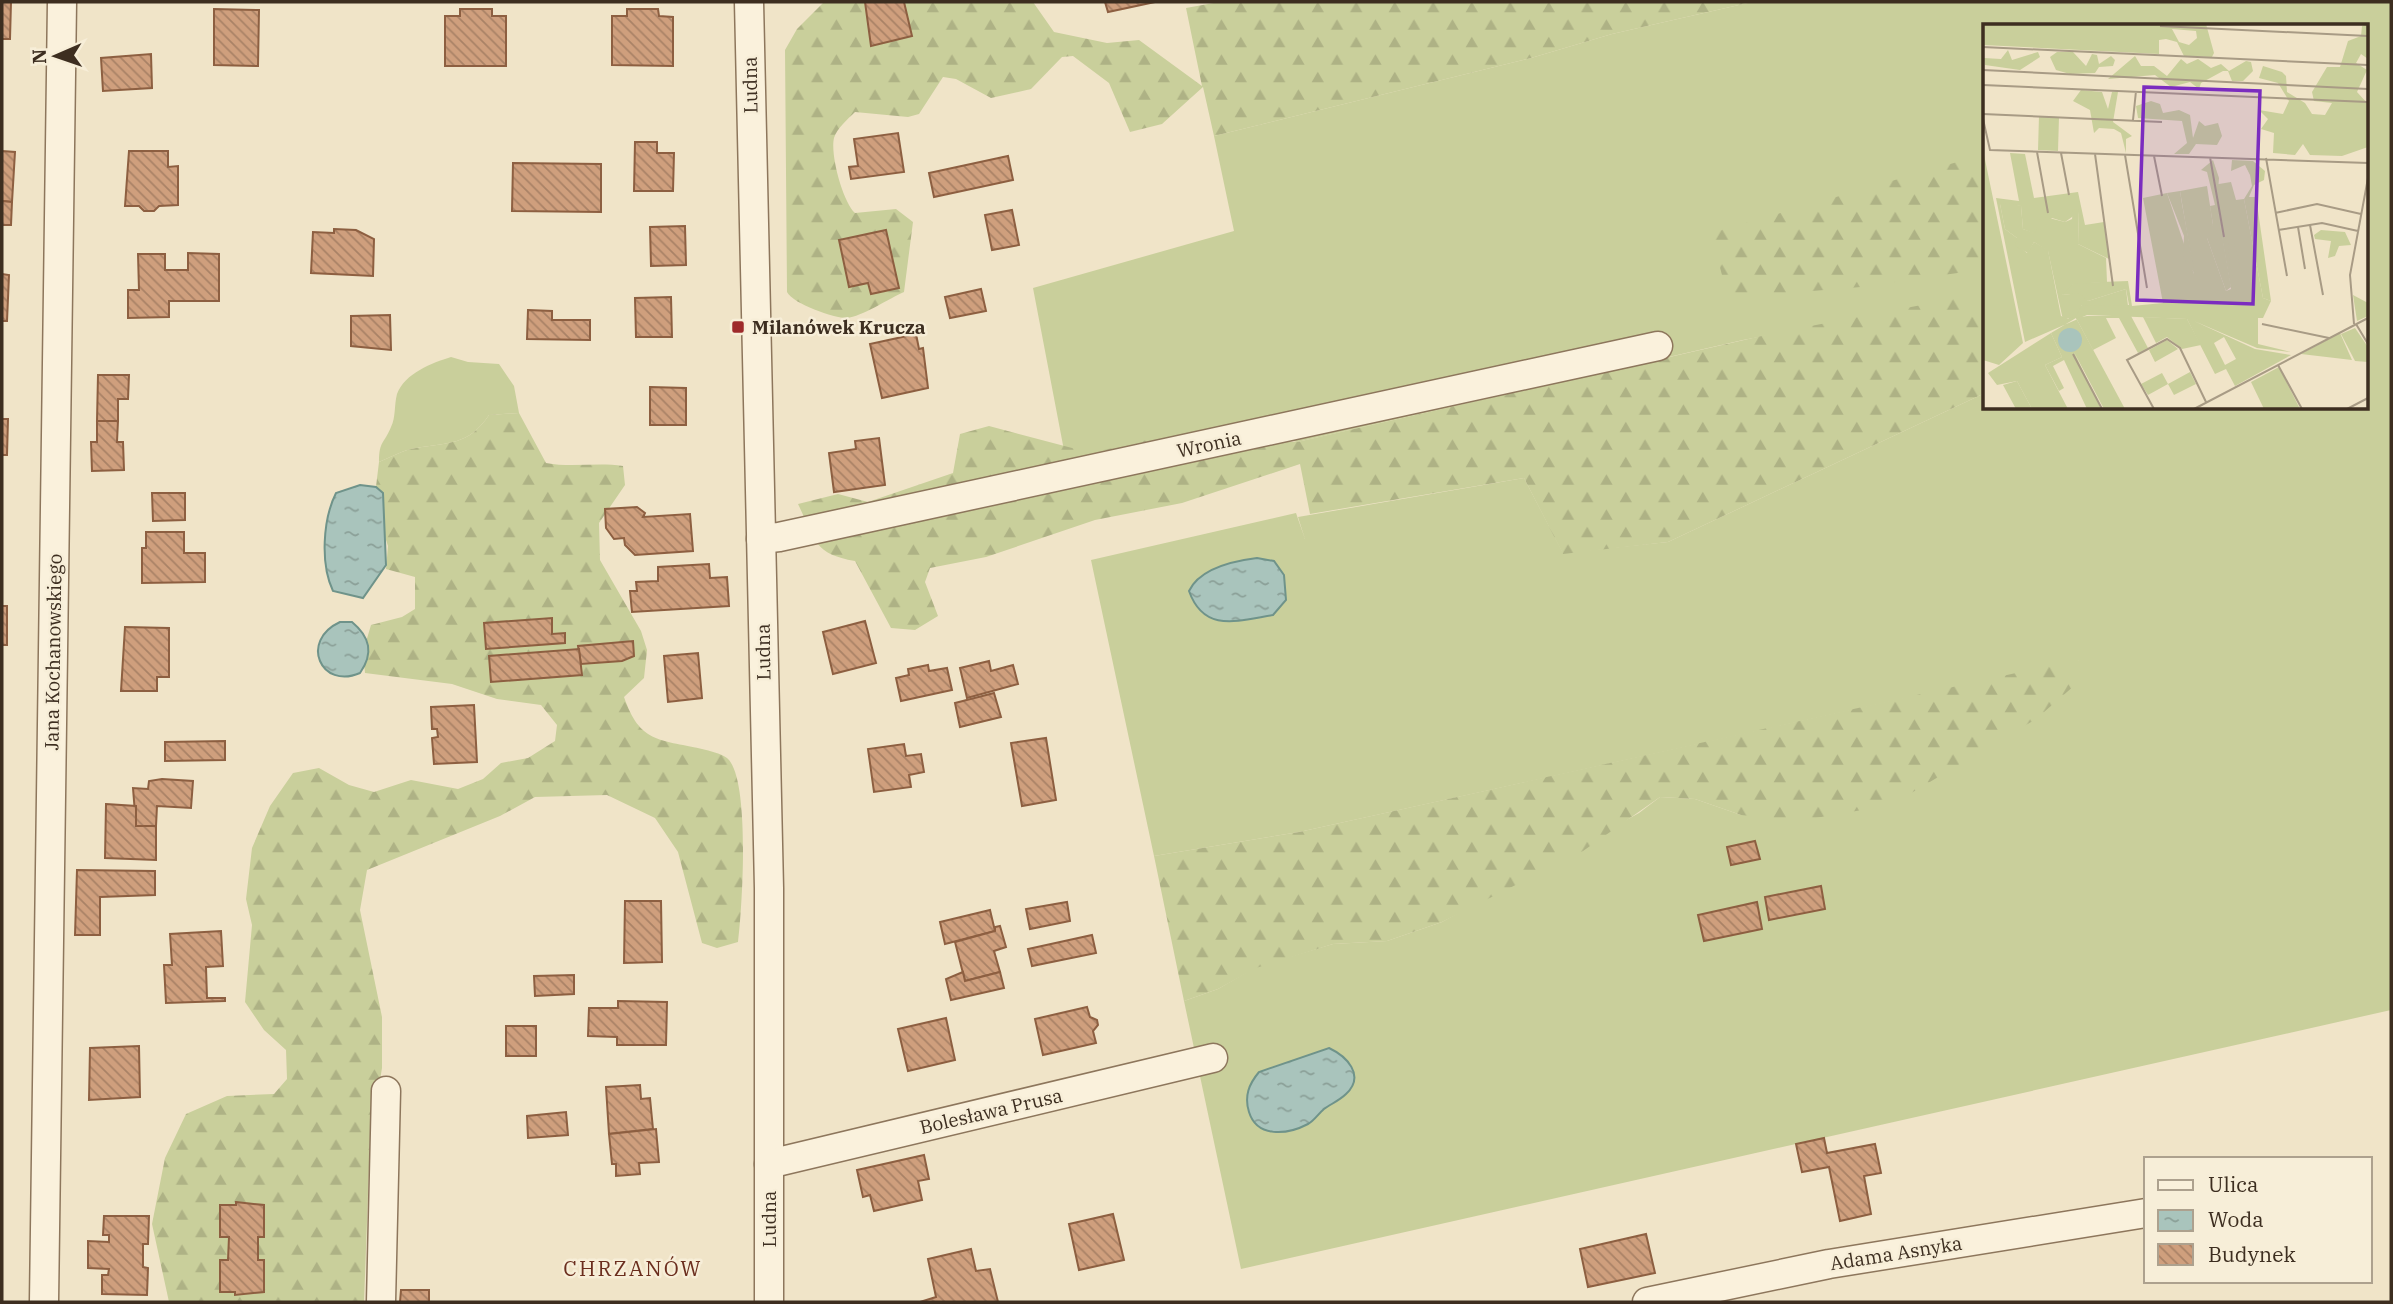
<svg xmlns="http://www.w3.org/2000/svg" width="2393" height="1304" viewBox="0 0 2393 1304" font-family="'IBM Plex Serif',serif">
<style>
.grass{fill:#c9cf9b}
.forest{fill:url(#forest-firs)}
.water{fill:url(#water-ripples);stroke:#6f938a;stroke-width:2}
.building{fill:url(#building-back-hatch);stroke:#8d5f41;stroke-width:2}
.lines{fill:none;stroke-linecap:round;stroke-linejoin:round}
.street-casing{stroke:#8d765c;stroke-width:31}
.street{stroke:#faf1dc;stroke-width:28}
.poi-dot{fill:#9e2a2b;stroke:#f7eed8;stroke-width:2.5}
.labels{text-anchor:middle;stroke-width:5;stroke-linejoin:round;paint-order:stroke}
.street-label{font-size:19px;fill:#3d2e20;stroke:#f7eed8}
.poi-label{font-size:19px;font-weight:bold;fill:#3d2e20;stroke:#f7eed8;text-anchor:start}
.neighbourhood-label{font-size:21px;letter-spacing:2px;fill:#6b2e1e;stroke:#f7eed8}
.inset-road{fill:none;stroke:#a89b85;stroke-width:2}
.view{fill:#7b2cbf;fill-opacity:0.15;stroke:#7b2cbf;stroke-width:3.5}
.inset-edge{fill:none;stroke:#3d2e20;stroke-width:3.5}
</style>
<defs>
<pattern id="forest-firs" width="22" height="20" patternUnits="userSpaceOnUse" patternTransform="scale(1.75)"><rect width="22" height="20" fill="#c9cf9b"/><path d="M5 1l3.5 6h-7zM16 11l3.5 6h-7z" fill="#aeb285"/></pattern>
<pattern id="water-ripples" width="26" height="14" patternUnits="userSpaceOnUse" patternTransform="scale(1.75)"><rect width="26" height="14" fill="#a9c4bc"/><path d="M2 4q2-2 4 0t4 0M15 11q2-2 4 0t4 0" fill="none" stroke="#8ba098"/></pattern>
<pattern id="building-back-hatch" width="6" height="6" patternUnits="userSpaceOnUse" patternTransform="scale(1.75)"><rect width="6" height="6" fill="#cf9f7d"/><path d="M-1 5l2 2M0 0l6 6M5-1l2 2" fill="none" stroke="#a98266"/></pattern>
</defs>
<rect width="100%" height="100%" fill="#f0e4c8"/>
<!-- grass -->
<g class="grass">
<polygon points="1752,2 2391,2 2391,1010 1241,1269 1184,1001 1218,989 1256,967 1333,944 1387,941 1442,922 1639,813 1660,797 1695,799 1741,815 2079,660 1299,832 1154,856 1091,560 1296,513 1305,539 1298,517 1524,478 1563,553 1668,542 1985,393 1985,408 2367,408 2367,26 1985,26 1985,294 1743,340 1297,442 1285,439 1071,487 1033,288 1234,231 1214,136 1531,58 1612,34"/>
<path d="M 451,357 L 468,362 L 499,364 L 514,386 L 519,413 L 489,415 C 468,446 449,442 416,448 C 403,450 391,457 379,462 C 379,441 384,444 391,427 C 396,417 394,405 397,394 C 405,373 432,363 451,357 Z"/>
</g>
<!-- forest -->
<g class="forest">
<path d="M 824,2 L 1033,2 L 1054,32 L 1107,43 L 1139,40 L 1202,86 L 1186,8 L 1219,2 L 1752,2 L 1612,34 L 1531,58 L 1214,136 L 1203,87 L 1162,124 L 1130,132 L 1109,83 L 1073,56 L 1062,57 L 1031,89 L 991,98 L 956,79 L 943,77 L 919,114 L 908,117 L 855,112 C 848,119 837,128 834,138 C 830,155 843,202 855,213 L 896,209 L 913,222 L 904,292 C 890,298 861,317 847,318 C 834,318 793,304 787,292 L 785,50 L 797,29 Z"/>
<polygon points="1985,154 1985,269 1861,287 1728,298 1711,233"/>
<path d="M 1985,293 L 1985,393 L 1668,542 L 1563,554 L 1524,478 L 1310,514 L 1300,464 L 1182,503 L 1095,520 L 986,557 L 930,568 L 925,582 L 938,616 L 915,630 L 891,628 L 855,561 C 813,554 815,539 798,504 L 838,494 L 868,502 L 953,473 L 960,434 L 989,426 L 1091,453 L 1160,437 L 1297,442 L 1779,332 Z"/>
<path d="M 519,413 L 546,463 C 572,468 597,462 623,466 L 625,485 L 599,523 L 600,560 L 641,631 L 647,650 L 644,678 L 624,697 C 640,743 658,739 702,749 C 710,751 720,753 727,758 C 751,778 742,910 738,942 L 717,948 L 702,943 L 678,852 L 655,818 L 607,795 L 535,797 L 500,816 L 367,870 L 360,910 L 382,1017 L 382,1068 L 370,1140 L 364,1302 L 169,1302 L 152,1224 L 165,1158 L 186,1114 L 227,1096 L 274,1094 L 287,1079 L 286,1050 L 264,1030 L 245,1002 L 252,925 L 246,899 L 252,848 L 270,806 L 293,773 L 319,768 L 349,785 L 374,792 L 411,780 L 458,789 L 483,779 L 501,763 L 528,758 L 555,741 L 557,725 L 541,705 L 497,699 L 452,684 L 365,673 L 363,652 L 371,625 L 402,617 L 415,609 L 415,577 L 386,569 L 388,546 L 374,503 L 379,462 C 391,457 403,450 416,448 C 449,442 468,446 489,415 Z"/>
<polygon points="2079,659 2075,685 2036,719 1891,805 1798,821 1741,815 1695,799 1660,797 1583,851 1442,922 1387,941 1333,944 1256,968 1218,989 1184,1001 1154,856 1299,832"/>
</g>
<!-- water -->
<g class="water">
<path d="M 360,485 L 376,487 L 383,493 L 386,565 L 363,598 L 333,591 C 320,564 323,519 336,493 Z"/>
<path d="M 1257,558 L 1274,561 L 1284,575 L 1286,600 L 1273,615 C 1237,621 1204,633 1189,591 C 1200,568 1233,561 1257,558 Z"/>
<path d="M 340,622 L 352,622 C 370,637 374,653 360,673 C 321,690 299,641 340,622 Z"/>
<path d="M 1329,1048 C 1346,1056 1366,1075 1346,1094 C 1340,1100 1331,1104 1324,1109 C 1318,1114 1314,1121 1308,1124 C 1287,1135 1257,1138 1249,1112 C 1244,1096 1249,1084 1259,1072 Z"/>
</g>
<!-- building -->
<g class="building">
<polygon points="2,2 11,2 10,39 2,39"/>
<polygon points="865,2 904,2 912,36 871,46"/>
<polygon points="1105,2 1155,2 1108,12"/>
<polygon points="214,9 259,10 258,66 214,65"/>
<polygon points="460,9 492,9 492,16 506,16 506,66 445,66 445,16 460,16"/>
<polygon points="627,9 658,9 659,16 673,17 673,66 612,65 612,16 627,16"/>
<polygon points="151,54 152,88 103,91 101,58"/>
<polygon points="898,133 904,172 851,179 849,167 858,166 854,139"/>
<polygon points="635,142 657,142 657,153 674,153 673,191 634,191"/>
<polygon points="2,151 15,152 12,202 2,201"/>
<polygon points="129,151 168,151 168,167 178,166 178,205 159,206 154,211 144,211 139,206 125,206"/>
<polygon points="1008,156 1013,180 934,197 929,173"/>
<polygon points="513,163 601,164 601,212 512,211"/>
<polygon points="2,201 12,202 11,225 2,225"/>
<polygon points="1012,210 1019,245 992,250 985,215"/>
<polygon points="685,226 686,265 651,266 650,227"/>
<polygon points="334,229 356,230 374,239 373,276 311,273 313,232 334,233"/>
<polygon points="886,230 899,288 871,294 868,283 849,287 839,240"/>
<polygon points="188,253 219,254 219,301 169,301 169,317 128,318 128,290 139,290 138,254 165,254 165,270 188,270"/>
<polygon points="2,274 9,275 7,321 2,321"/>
<polygon points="981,289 986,311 950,318 945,297"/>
<polygon points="671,297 672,337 636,337 635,298"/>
<polygon points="528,310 552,311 552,320 590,320 590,340 527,339"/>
<polygon points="390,315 391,350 351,346 351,316"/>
<polygon points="916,334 919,349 923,348 928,388 882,398 870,344"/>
<polygon points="98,375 129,375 128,399 118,399 118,421 97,421"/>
<polygon points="650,387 686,388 686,425 650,425"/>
<polygon points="2,419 8,419 7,455 2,455"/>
<polygon points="97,421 118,421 117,442 123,442 124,470 92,471 91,442 97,442"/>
<polygon points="879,438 885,485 834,492 829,453 856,449 855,441"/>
<polygon points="152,493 185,493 185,520 153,521"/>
<polygon points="637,507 645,513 643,517 690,514 693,551 635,555 625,545 624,538 614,539 606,528 605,509"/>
<polygon points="146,532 184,532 184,553 205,553 205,582 142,583 142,548 146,548"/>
<polygon points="709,564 710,578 727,577 729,606 632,612 630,591 637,591 636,582 658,581 658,567"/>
<rect x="2" y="606" width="5" height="39"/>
<polygon points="552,618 552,634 565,633 565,643 486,649 484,623"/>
<polygon points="865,621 876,663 833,674 823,632"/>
<polygon points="125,627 169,628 169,677 157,677 157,691 121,691"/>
<polygon points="633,641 634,656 622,661 581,664 578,646"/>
<polygon points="579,649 582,675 491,682 489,656"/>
<polygon points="698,653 702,698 668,702 664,656"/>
<polygon points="989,661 991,671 1013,665 1018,684 967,698 960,668"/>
<polygon points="928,665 929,671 947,668 952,690 901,701 896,678 909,675 908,669"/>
<polygon points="994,693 1001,717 960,727 955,703"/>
<polygon points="474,705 477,762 434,764 432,738 438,737 437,729 432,729 431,707"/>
<polygon points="1046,738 1056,800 1022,806 1011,743"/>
<polygon points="225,741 225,760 165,761 165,742"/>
<polygon points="904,744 906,756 921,754 924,772 909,775 911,787 874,792 868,749"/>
<polygon points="162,779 193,781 191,808 157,806 156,826 136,826 133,788 148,789 149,781"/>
<polygon points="106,804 136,806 136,826 156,826 156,860 105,858"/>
<polygon points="1755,841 1760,859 1731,865 1727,847"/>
<polygon points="77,870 155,871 155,895 100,897 100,935 75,935"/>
<polygon points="1821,886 1825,909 1769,920 1765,897"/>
<polygon points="625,901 661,901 662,962 624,963"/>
<polygon points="1067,902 1070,921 1030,929 1026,909"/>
<polygon points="1757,902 1762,929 1704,941 1698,915"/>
<polygon points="990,910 995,931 945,944 940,922"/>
<polygon points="1000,926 1006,947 994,951 1000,972 965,981 955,942 995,931 995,927"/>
<polygon points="221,931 223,966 206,967 207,998 225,998 225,1001 166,1003 164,965 172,965 170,934"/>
<polygon points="1092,935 1096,953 1032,966 1028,949"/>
<polygon points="963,972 965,981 1000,972 1004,988 951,1000 946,979"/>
<polygon points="574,975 574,994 535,996 534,976"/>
<polygon points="618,1001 667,1002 666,1045 617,1045 617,1037 588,1036 589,1008 618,1008"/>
<polygon points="1087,1007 1090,1017 1097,1020 1098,1025 1093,1031 1096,1043 1043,1055 1035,1019"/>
<polygon points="946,1018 955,1060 908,1071 898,1029"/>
<rect x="506" y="1026" width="30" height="30"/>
<polygon points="139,1046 140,1097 89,1100 90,1048"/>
<polygon points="640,1085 641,1099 650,1098 653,1129 609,1134 606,1087"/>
<polygon points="566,1112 568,1135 528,1138 527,1116"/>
<polygon points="656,1129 659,1162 639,1163 640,1174 616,1176 616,1164 612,1164 609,1134"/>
<polygon points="1824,1138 1827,1153 1875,1144 1881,1173 1864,1176 1871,1214 1840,1221 1829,1167 1802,1172 1796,1144"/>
<polygon points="924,1155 929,1179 918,1181 922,1200 874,1211 870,1195 863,1197 857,1170"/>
<polygon points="236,1202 264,1205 264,1237 258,1237 258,1260 264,1260 264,1292 235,1295 235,1292 220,1292 220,1260 228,1260 229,1237 220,1237 220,1205 236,1205"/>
<polygon points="1113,1214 1124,1260 1079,1270 1069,1224"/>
<polygon points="104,1216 149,1216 148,1244 143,1244 143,1267 148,1268 147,1295 102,1294 102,1275 108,1275 109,1269 88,1268 88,1241 109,1242 109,1235 103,1235"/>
<polygon points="1646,1234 1655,1273 1588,1287 1580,1249"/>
<polygon points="971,1249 976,1271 990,1269 998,1302 920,1302 936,1297 928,1259"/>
<polygon points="401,1290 429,1290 429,1302 400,1302"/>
</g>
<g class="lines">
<!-- street casing -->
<g class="street-casing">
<g id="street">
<polyline points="749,2 769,888 769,1302"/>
<polyline points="761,539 779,537 1658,346"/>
<polyline points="769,1164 1213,1058"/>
<polyline points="44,1302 62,2"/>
<polyline points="381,1302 386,1091"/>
<polyline points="1647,1302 1829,1264 2146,1213"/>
</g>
</g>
<!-- street -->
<use href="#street" class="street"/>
</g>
<!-- markers -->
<rect class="poi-dot" x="731" y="320" width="14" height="14" rx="3.5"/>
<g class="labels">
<!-- street labels -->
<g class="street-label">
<text transform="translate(750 85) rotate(-91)" y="7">Ludna</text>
<text transform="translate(1209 444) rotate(-12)" y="7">Wronia</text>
<text transform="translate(53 652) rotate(-89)" y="7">Jana Kochanowskiego</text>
<text transform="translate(763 652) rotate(-91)" y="7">Ludna</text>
<text transform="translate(991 1111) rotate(-13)" y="7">Bolesława Prusa</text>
<text transform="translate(769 1219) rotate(-90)" y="7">Ludna</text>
<text transform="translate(1896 1253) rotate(-9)" y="7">Adama Asnyka</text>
</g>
<!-- poi labels -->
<g class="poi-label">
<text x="752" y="334">Milanówek Krucza</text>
</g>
<!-- neighbourhood labels -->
<g class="neighbourhood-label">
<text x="633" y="1276">CHRZANÓW</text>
</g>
</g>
<!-- overview -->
<g transform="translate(1983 24)">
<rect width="385" height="385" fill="#f0e4c8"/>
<path d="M 56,92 L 76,93 L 75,127 L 55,126 ZM 0,126 L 40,319 L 16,341 L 0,336 ZM 27,129 L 42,130 L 51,174 L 95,168 L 102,201 L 121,198 L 126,235 L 95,220 L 96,188 L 82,198 L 69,194 L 52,210 L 40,205 L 38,182 L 17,180 L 22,205 L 34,214 L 38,224 L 44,229 L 51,218 L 65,226 L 78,292 L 85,295 L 99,281 L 146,281 L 143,265 L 105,277 L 89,270 L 79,271 L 81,265 L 91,259 L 145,257 L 149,282 L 180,279 L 160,174 L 184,169 L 211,250 L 197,167 L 224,162 L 230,201 L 224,214 L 243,267 L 248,265 L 230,161 L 248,158 L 253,176 L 261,175 L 280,274 L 288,277 L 280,294 L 275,294 L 275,320 L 308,328 L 274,324 L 211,297 L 272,325 L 308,331 L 252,362 L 243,345 L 232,350 L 204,295 L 104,291 L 42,318 L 13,174 L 36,177 ZM 241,313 L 253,335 L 242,341 L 231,319 ZM 370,271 L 385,279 L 385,292 L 374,297 ZM 93,294 L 142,385 L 121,385 L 91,328 L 118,385 L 104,385 L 81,336 L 70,342 L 81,364 L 76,367 L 62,341 L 79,333 L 68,309 ZM 357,309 L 369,336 L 318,330 ZM 207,348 L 213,360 L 191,371 L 185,360 L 165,371 L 158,360 L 179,349 L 185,360 ZM 34,357 L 49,385 L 33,385 L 20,361 Z" fill="#c9cf9b" fill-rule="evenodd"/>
<path d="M 0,0 L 223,0 L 231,29 L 229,33 L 201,32 L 194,18 L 183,15 L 176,16 L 176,30 L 0,21 ZM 189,5 L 213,7 L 214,14 L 206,21 L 196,18 ZM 385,0 L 385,35 L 378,30 L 373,39 L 384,46 L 374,68 L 385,80 L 385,123 L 359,132 L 327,131 L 320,120 L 312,131 L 290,129 L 291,109 L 278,105 L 285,95 L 276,86 L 300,90 L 306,77 L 295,59 L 276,54 L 280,42 L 299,48 L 303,52 L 304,68 L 322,79 L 329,90 L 342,91 L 349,79 L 331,77 L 329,68 L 344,43 L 357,43 L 365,17 L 378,12 L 379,2 ZM 25,26 L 29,36 L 55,28 L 57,33 L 37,46 L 2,41 L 1,34 L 18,35 ZM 74,28 L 90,28 L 103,42 L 109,30 L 114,31 L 116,40 L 128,32 L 132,36 L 130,42 L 116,43 L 112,49 L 87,50 L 73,46 L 67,33 ZM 152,32 L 158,42 L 171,42 L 184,52 L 198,35 L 204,40 L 215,35 L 228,44 L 238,40 L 246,47 L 263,37 L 268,38 L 270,47 L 260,57 L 249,57 L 245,47 L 240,47 L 218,59 L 216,65 L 207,58 L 188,63 L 172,51 L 125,55 ZM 98,66 L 119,68 L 125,85 L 129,68 L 135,68 L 130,98 L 149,112 L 143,115 L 143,129 L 138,109 L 131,105 L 116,104 L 111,109 L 107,86 L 90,77 ZM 168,77 L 177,80 L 180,89 L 196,86 L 207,91 L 210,114 L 216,97 L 222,102 L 235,99 L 239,112 L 234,121 L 213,120 L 206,130 L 191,130 L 204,119 L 199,97 L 155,94 L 153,82 ZM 230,136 L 236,154 L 234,181 L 248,263 L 243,267 L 224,214 L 223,204 L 230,201 L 227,182 L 232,181 L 224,148 L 218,146 ZM 249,136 L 270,137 L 282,147 L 281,156 L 271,161 L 266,173 L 273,173 L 288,277 L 280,274 L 261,175 L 269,162 L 267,151 L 262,141 L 248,147 ZM 197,167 L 199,180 L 212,250 L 200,233 L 201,212 L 184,169 ZM 26,179 L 38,182 L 40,205 L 52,209 L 58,192 L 82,198 L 89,195 L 90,185 L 96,186 L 95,220 L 123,234 L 124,258 L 90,260 L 79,271 L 96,269 L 105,277 L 143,265 L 145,282 L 99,281 L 93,292 L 80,296 L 65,227 L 51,218 L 45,229 L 32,222 L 34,214 L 22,205 L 17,180 ZM 338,206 L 362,208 L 368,221 L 356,222 L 352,232 L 345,234 L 348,217 L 332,215 L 331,211 ZM 251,219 L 259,250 L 259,268 L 254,268 L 247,243 L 245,220 ZM 104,292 L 148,292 L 165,324 L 155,329 L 136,294 L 123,294 L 133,314 L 110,326 L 93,294 ZM 160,293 L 204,295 L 218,321 L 199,325 L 184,313 L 173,319 ZM 68,309 L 79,333 L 62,341 L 85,385 L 49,385 L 34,357 L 14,361 L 5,349 ZM 184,316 L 195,325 L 172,338 L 166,326 ZM 296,343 L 317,385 L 281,385 L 268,358 Z" fill="#c9cf9b" fill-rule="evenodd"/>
<path d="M 372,304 L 385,323 L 385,338 L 372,337 L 358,310 Z" fill="#c9cf9b"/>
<path d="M75 316a12 12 0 1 1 24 0a12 12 0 1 1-24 0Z" fill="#a9c4bc"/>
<path class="inset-road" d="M 177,2 L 385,12M 0,23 L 385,41M 0,46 L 385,65M 0,61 L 385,78M 0,90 L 179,98M 0,95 L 7,126 L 385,139M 150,96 L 153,67M 54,128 L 65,189M 78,129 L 86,171M 112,130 L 130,262M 142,131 L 164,264M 171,132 L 179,172M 227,133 L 241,213M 283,134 L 304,252M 292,189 L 334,180 L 378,190M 327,201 L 340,271M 315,203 L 322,245M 295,206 L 339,199 L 375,207M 279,300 L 346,314M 371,300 L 367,251 L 385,154M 373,300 L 385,320M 90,330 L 119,385M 295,341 L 319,385M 171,385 L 144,336 L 184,315 L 197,324 L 223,378M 211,385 L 385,294M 364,385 L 385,374"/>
<path class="view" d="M 161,63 L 277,67 L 270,280 L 154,276 Z"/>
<rect width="385" height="385" class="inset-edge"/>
</g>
<!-- border -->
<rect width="2393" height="1304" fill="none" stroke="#3d2e20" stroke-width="7"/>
<!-- legend -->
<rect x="2144" y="1157" width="228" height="126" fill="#f7eed8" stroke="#ada18e" stroke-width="2"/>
<rect x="2158" y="1180" width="35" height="10" fill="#faf1dc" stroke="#ada18e" stroke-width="2"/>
<text x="2208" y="1192" font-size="21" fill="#3d2e20">Ulica</text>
<rect x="2158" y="1210" width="35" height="21" fill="url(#water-ripples)" stroke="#ada18e" stroke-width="2"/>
<text x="2208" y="1227" font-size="21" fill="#3d2e20">Woda</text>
<rect x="2158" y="1244" width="35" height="21" fill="url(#building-back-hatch)" stroke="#ada18e" stroke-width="2"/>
<text x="2208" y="1262" font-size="21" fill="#3d2e20">Budynek</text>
<!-- north arrow -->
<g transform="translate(56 56) rotate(268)" stroke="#f7eed8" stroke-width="5" paint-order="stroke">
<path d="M0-5L12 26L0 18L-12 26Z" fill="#3d2e20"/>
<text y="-10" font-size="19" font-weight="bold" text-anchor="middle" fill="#3d2e20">N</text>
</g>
</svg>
